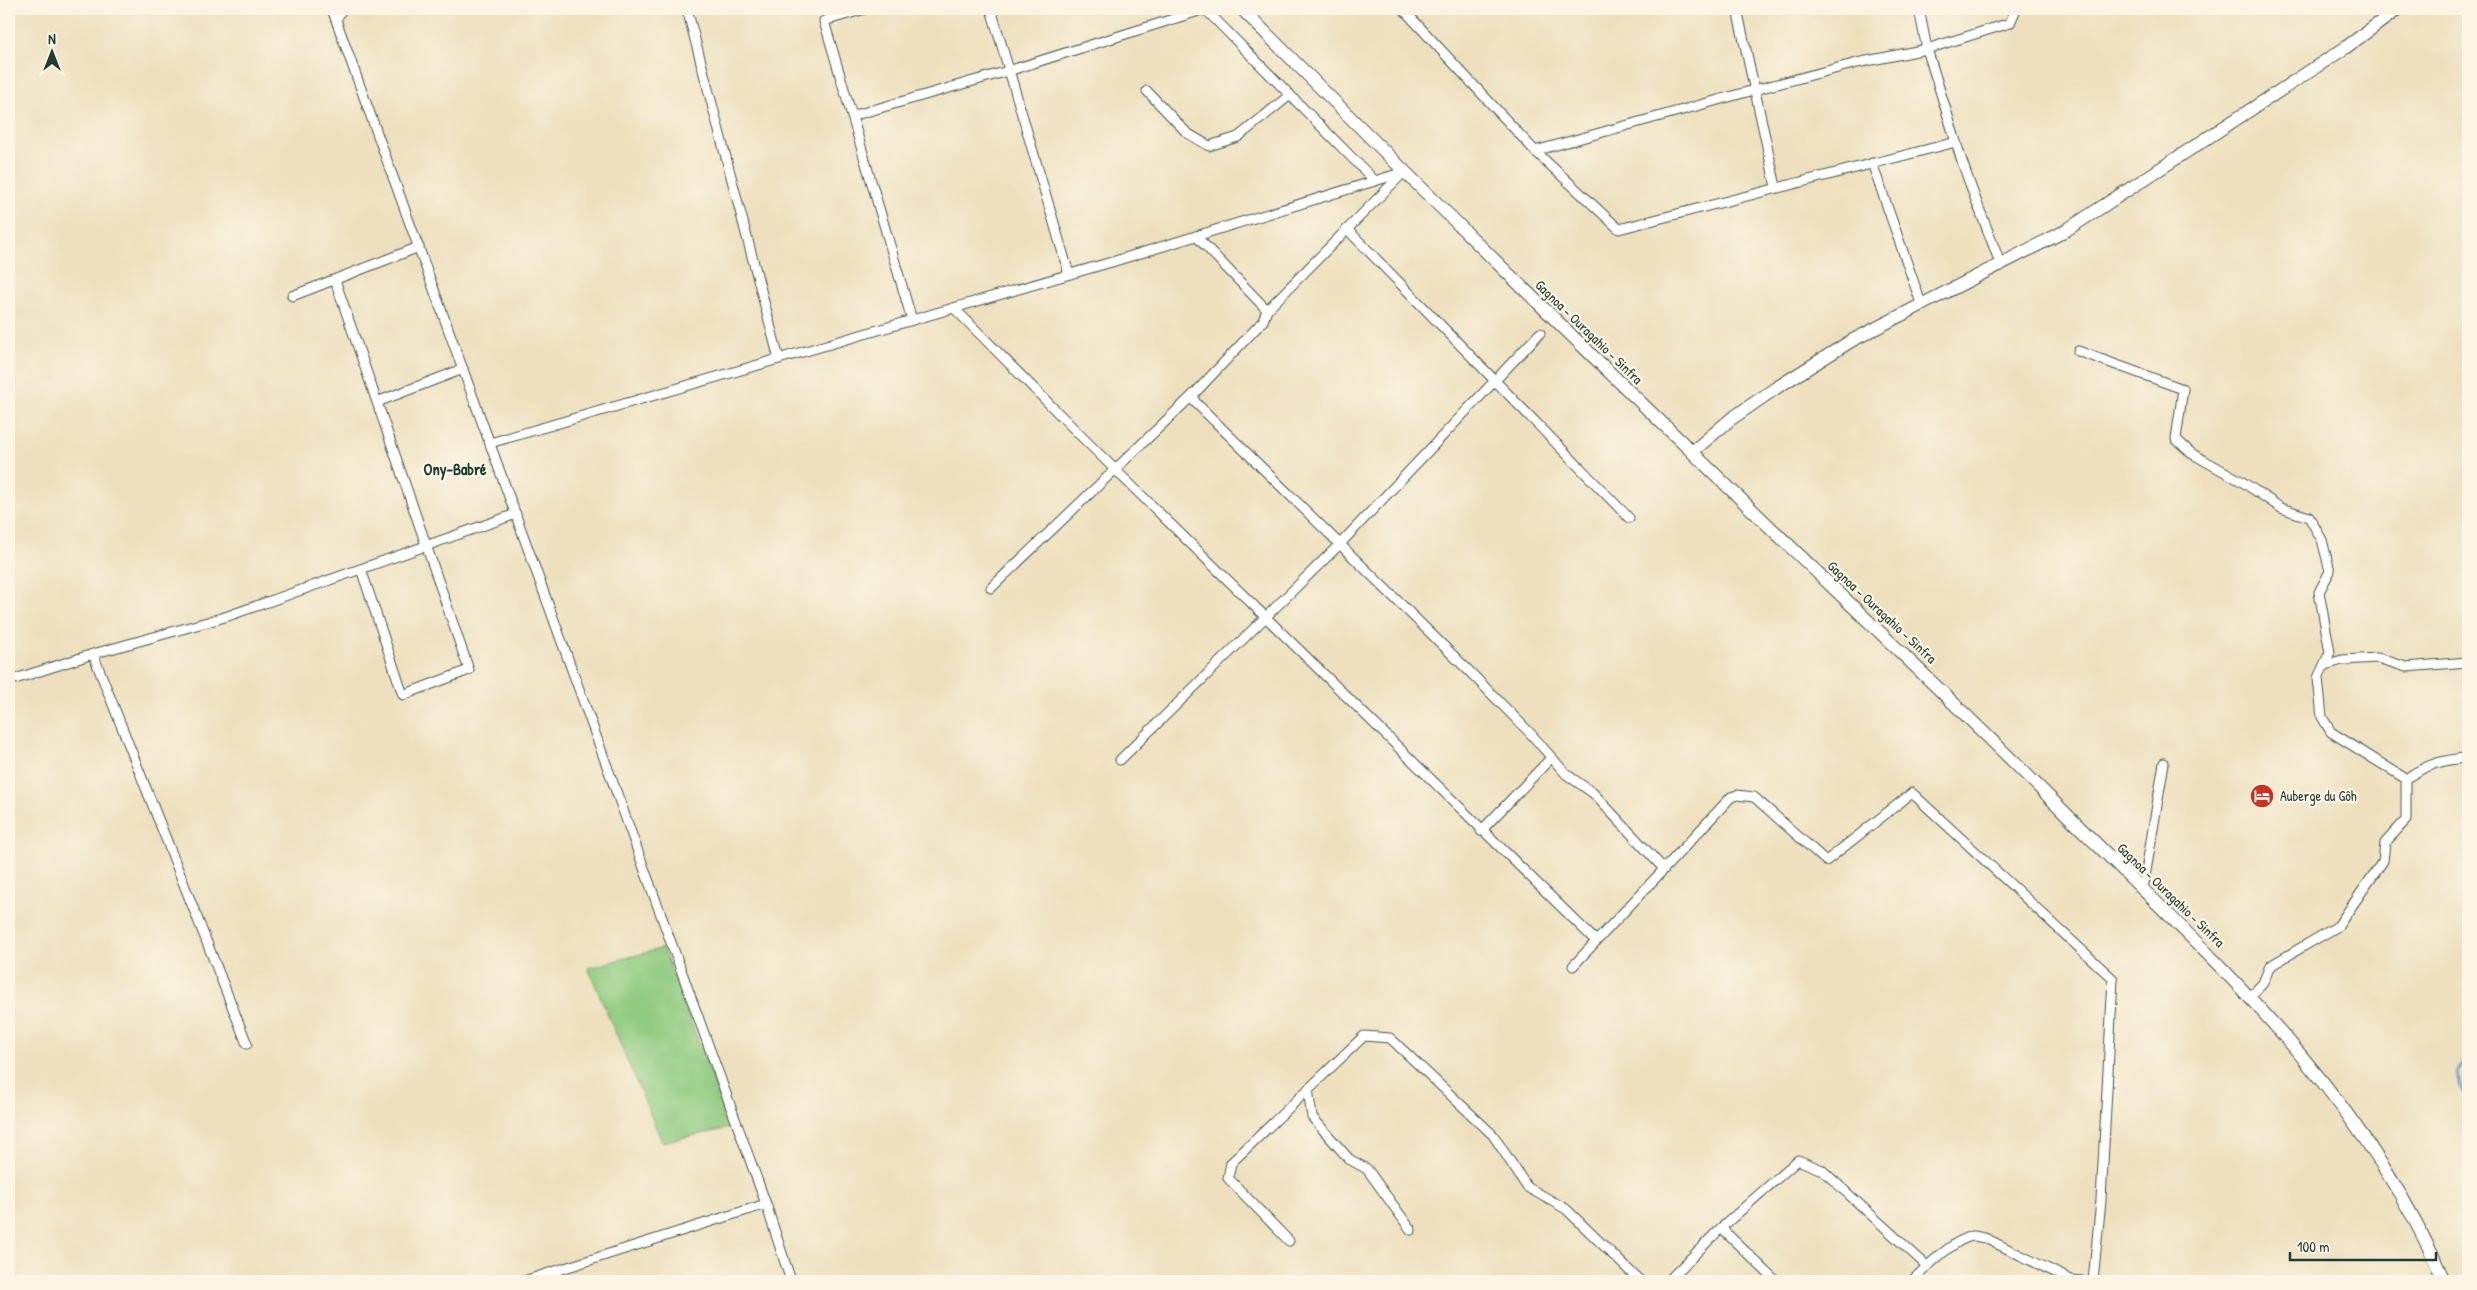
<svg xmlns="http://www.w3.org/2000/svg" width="2477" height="1290" viewBox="0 0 2477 1290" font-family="'Patrick Hand',sans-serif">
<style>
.green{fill:#8fcb80;stroke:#57845a}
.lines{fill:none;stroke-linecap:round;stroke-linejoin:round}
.stream{stroke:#5ba4d2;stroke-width:3}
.street-casing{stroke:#3e5549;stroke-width:11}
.secondary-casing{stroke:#3e5549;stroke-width:14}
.street{stroke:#fff;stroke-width:9}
.secondary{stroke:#fff;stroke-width:12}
.labels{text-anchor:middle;stroke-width:4.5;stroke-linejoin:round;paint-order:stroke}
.street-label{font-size:14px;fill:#1f3d34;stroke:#fcf5e5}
.poi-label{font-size:14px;fill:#1f3d34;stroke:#fcf5e5;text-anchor:start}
.quarter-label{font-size:16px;font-weight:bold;fill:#1f3d34;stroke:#fcf5e5}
</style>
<rect width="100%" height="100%" fill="#fcf5e5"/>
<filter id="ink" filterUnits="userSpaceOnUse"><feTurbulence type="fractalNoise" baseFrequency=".02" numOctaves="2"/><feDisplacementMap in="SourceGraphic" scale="10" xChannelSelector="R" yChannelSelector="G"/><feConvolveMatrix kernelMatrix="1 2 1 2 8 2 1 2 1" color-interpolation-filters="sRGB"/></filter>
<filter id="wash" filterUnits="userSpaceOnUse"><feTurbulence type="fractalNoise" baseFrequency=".0096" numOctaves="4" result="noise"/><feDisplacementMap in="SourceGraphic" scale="20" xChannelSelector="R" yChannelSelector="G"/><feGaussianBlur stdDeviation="1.12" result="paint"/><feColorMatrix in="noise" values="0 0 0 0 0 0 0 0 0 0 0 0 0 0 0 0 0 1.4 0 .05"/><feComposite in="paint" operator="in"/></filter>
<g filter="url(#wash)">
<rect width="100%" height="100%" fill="#eee0be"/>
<!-- green -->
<polygon class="green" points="663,948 731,1128 662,1142 588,968"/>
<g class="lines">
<!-- stream -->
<polyline class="stream" points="2468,1057 2456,1074 2468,1101"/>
</g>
</g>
<g filter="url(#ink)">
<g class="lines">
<!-- street casing -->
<g class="street-casing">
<g id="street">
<polyline points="332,9 766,1204 791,1281"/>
<polyline points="687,9 779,359"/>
<polyline points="865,9 824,21 912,320"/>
<polyline points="991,9 1069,274"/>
<polyline points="1403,9 1535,151 1619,229 1956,142 1927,49 1919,9"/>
<polyline points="1737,9 1776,187"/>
<polyline points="336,20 342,9"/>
<polyline points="1147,91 1187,133 1209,146 1238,137 1290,95"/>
<polyline points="852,116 1008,71 1205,9 1375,181"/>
<path d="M 1956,142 C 1968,184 1986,224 2001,266"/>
<polyline points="1535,151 1754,90 1857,63 1927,49 2010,23 2016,9"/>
<polyline points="1872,163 1922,306"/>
<polyline points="1347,229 1629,518"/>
<polyline points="1196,236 1267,310 1263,321 1194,394 1194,401 1468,670 1531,734 1566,774 1593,793 1664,869 1731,797 1737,795 1754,797 1826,861 1912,793 2113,979 2101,1200 2093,1281"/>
<polyline points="335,280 469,670 403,695 361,569"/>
<polyline points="292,296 419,247"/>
<polyline points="954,308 1088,443 1596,941"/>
<polyline points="1267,310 1402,174"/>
<polyline points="2078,351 2183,389 2176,439 2191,453 2241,481 2281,508 2309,517 2322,540 2330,571 2319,592 2330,652 2318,678 2322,717 2331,732 2406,779 2406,820 2385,843 2383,861 2338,926 2270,966 2263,983 2250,997"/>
<polyline points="377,402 463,369"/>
<polyline points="490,443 1115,261 1404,172"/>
<polyline points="991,588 1194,394"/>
<polyline points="93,654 247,1044"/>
<polyline points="2325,665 2342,660 2378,658 2406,667 2468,662"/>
<polyline points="12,680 93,654 225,617 516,514"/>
<polyline points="1120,760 1340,544 1540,333"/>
<path d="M 2406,779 C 2424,765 2445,759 2468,758"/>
<polyline points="1481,831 1551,758"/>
<polyline points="2143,889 2164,763"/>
<polyline points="1573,966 1664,869"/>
<polyline points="1308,1089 1312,1117 1349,1159 1367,1169 1411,1230"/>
<polyline points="1721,1228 1776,1281"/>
<polyline points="1289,1241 1228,1178 1231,1163 1364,1036 1390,1038 1493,1135 1527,1187 1566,1209 1640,1281"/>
<polyline points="524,1281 766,1204"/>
<polyline points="1668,1281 1721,1228 1798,1160 1822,1170 1927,1266"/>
<path d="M 1912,1281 C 1924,1269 1956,1238 1973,1236 C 1977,1236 1982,1238 1985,1238 L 2071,1280 L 2082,1281"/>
</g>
</g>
<!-- secondary casing -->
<g class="secondary-casing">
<g id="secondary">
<path d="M 1242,9 C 1389,157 1538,304 1689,449 C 1807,564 1928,676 2045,793 C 2195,944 2359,1081 2444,1281"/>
<polyline points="1692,452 1731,419 1776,388 1851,341 2065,231 2345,48 2398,9"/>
</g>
</g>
<!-- street -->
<use href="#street" class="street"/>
<!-- secondary -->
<use href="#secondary" class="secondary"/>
</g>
</g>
<!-- icons -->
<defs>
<g id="hotel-disc" transform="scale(1.25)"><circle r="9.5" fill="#c8321e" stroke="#fcf5e5"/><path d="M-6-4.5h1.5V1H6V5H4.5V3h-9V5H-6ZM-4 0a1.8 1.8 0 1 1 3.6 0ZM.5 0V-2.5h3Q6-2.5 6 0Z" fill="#fff"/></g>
</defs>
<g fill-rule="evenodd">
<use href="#hotel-disc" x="2262" y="796"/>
</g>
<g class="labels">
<!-- street labels -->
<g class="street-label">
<text transform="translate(1589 332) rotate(44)" y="5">Gagnoa - Ouragahio - Sinfra</text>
<text transform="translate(1882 612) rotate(43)" y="5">Gagnoa - Ouragahio - Sinfra</text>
<text transform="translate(2171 895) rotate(44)" y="5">Gagnoa - Ouragahio - Sinfra</text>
</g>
<!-- poi labels -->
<g class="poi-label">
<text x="2280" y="801">Auberge du Gôh</text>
</g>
<!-- quarter labels -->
<g class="quarter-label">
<text x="455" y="475">Ony-Babré</text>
</g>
</g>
<!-- margin -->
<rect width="2477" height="1290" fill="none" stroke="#fcf5e5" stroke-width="30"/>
<!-- north arrow -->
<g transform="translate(52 52)" stroke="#fcf5e5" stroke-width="4" paint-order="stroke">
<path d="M0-4L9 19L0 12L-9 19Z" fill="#1f3d34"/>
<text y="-8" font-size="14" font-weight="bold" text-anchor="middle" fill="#1f3d34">N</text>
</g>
<!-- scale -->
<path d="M2290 1252v8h146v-8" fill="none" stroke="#1f3d34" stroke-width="2.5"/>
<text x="2297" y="1252" font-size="15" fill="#1f3d34" stroke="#fcf5e5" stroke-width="4" paint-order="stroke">100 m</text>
</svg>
